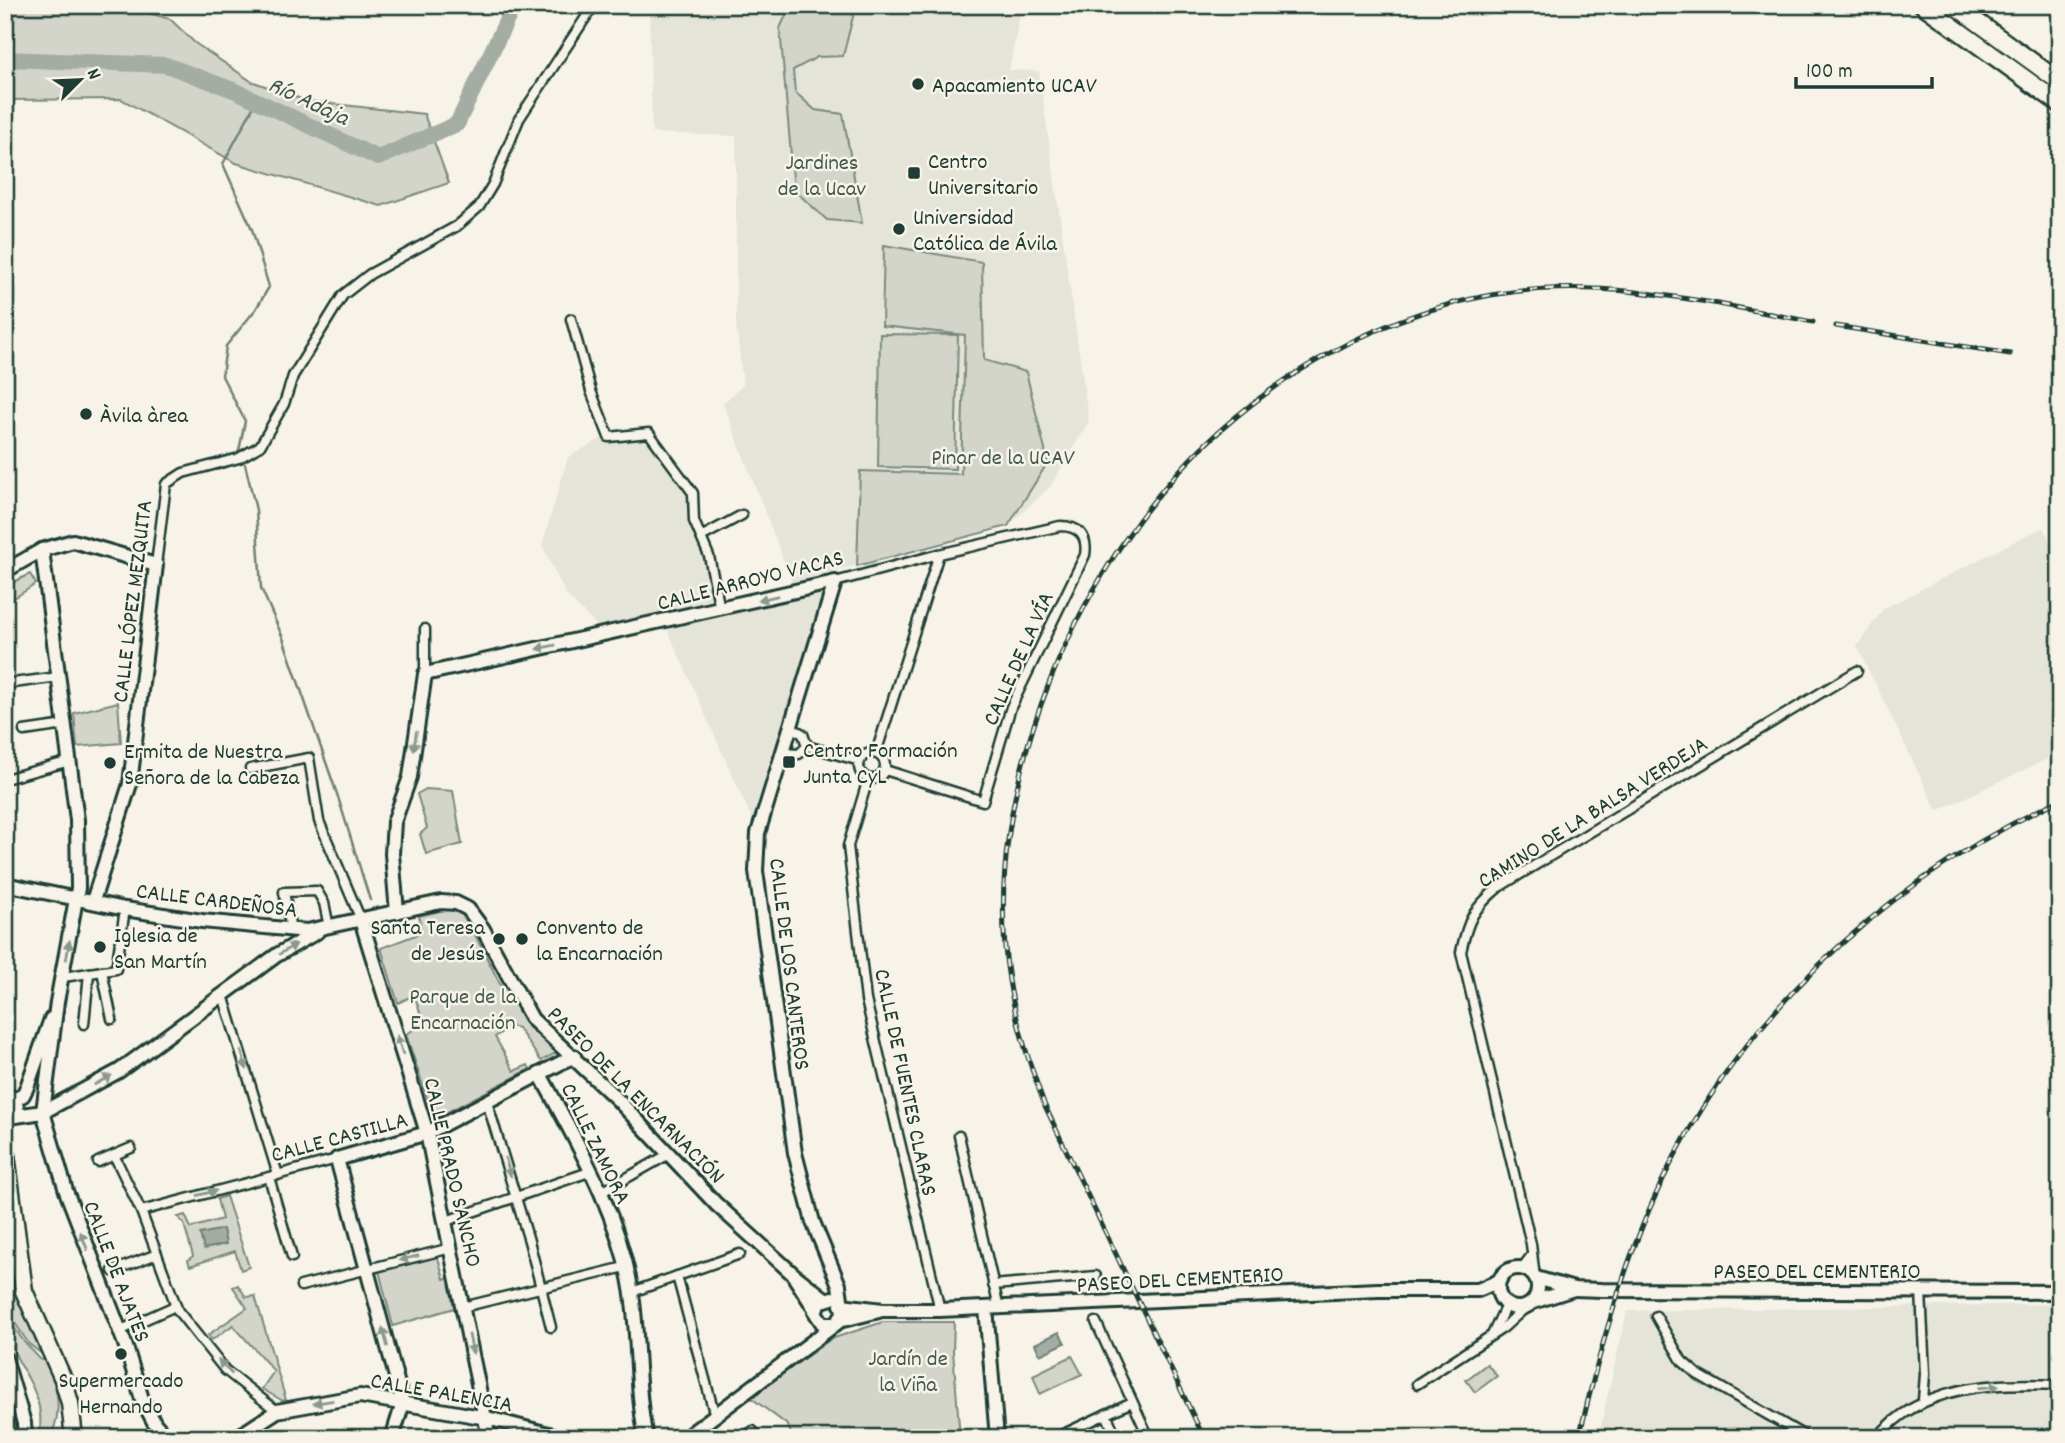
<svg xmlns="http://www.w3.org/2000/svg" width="2065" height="1443" viewBox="0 0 2065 1443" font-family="Dekko,sans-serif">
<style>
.built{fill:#e5e4d9}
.green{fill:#d3d5ca;stroke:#79897f;stroke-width:2}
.water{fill:#a4ada3;stroke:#6f8077;stroke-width:2}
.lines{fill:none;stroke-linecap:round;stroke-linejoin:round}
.stream{stroke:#6f8077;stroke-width:2.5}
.river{stroke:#a4ada3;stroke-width:16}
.street-casing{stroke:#1f3d34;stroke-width:13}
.secondary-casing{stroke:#1f3d34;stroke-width:18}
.highway-casing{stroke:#1f3d34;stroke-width:21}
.street{stroke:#f7f3e8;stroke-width:8}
.secondary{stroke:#f7f3e8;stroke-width:12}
.highway{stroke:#f7f3e8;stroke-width:16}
.rail-casing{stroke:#1f3d34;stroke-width:5}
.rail{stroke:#f7f3e8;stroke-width:2.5;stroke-dasharray:8;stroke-linecap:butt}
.oneway{fill:#8b988e}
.poi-dot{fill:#1f3d34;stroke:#f7f3e8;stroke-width:2.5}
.labels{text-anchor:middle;stroke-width:5;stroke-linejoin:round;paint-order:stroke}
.poi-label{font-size:23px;fill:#1f3d34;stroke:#f7f3e8;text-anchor:start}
.park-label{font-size:23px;fill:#435b52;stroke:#f7f3e8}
.street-label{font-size:23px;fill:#1f3d34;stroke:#f7f3e8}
.water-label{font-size:24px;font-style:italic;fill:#405950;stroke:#f7f3e8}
</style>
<rect width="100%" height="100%" fill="#f7f3e8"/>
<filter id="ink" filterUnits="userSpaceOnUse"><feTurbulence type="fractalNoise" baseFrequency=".0143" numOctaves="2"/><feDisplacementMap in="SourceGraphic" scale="14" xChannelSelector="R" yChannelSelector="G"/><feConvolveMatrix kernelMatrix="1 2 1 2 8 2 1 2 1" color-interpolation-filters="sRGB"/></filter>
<g filter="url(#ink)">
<!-- built -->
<g class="built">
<polygon points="649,5 1022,5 1009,70 1039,71 1089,421 1050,487 1008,526 792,582 723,403 743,385 736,323 736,136 652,133"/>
<polygon points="605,437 607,443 646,439 688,495 688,521 700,542 713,599 599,628 566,595 542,545 568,457"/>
<polygon points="2043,527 2060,564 2060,753 1937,811 1857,646 1883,609"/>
<polygon points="822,591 824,595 752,819 667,629"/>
<polygon points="2060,1304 2060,1438 1598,1438 1627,1311"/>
</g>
<!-- green -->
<g class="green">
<polygon points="5,5 121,5 170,19 195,43 251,81 307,101 424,114 449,183 381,206 236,163 121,99 5,100"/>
<polygon points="791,5 856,5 843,56 817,57 793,70 795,92 815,110 843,114 862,223 827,220 794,190 780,28"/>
<polygon points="884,245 982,262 984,360 1026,372 1048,462 1008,526 857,566 860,471 961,474 965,335 882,326"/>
<polygon points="880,334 958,335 955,469 878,467"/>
<polygon points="30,574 36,584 5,604 5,586"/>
<polygon points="118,702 121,743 77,747 74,713"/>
<polygon points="426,789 453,791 462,844 426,854 420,834 427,828 417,794"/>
<polygon points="444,910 457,910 465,915 501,986 505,984 526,1024 559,1051 541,1061 518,1028 510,1026 495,1037 514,1071 528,1065 530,1069 434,1119 406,1034 424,1024 414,995 398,1003 381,948 421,933 419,916"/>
<polygon points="226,1196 249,1267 241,1270 235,1251 190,1266 188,1260 193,1256 184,1224 178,1217 185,1215 191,1228 222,1219 217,1199"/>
<polygon points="9,1241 17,1296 42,1354 29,1344 5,1308"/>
<polygon points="436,1251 444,1279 450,1278 458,1307 393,1326 378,1267"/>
<polygon points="238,1285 246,1297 255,1296 286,1400 283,1401 262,1389 274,1371 233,1325 212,1340 208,1335 247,1308 233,1287"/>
<path d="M 5,1314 L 25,1343 L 41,1360 L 46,1359 C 57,1387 64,1410 50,1438 L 39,1438 C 49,1381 5,1365 5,1314 Z"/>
<polygon points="883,1322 954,1322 953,1351 960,1438 794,1438 786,1424 750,1397 831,1339"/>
<polygon points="1072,1356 1082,1374 1040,1394 1033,1375"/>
<polygon points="1487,1364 1497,1376 1475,1392 1466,1380"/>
<polygon points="5,1380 19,1438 13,1438 12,1432 5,1432"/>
</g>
<!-- water -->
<g class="water">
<polygon points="223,1229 226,1244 204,1249 200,1234"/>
<polygon points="1059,1332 1065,1343 1040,1355 1035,1344"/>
</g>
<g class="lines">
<!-- stream -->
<g class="stream">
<polyline points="239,451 245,421 222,376 226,346 256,309 269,287 252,229 223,164 257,100"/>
<polyline points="245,464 256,510 261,588 283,638 338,797 370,900"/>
</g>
<!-- river -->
<polyline class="river" points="5,59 166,65 236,91 378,158 457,124 514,5"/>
<!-- street casing -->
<g class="street-casing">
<g id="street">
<polyline points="571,319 591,391 609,437 649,433 693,493 694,521 709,556 720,609"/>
<polyline points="701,537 742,515"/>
<polyline points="156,565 166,484 183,473 239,458 260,446 284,404 293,376 343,295 370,274 457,226 479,207 493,184 519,119 594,5"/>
<path d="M 835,582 L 939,554 L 1060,526 C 1079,526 1088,536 1085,555 L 1011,707 L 983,801 L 885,770"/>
<polyline points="425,674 425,629"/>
<polyline points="5,684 59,677"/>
<polyline points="24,731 65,725"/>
<polyline points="807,746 860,761"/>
<circle cx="872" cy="766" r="13"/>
<polyline points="783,753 799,754 807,746 803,734 790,727"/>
<polyline points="876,753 939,554"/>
<polyline points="250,769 309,758 319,821 361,920"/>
<polyline points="5,779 70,761"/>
<polyline points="868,779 848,846 866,1000 940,1310"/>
<polyline points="291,930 284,892 317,891 324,903 329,927"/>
<polyline points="102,971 112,1019"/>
<polyline points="63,977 116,969 125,909"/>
<polyline points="223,995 278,1175"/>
<polyline points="84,1024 89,973"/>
<polyline points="487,1102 529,1241 551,1327"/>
<polyline points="959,1136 999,1308"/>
<polyline points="114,1155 141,1211 178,1311 225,1370 277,1411"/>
<polyline points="98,1162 131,1148"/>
<polyline points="269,1177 292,1257"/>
<polyline points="602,1192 669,1154"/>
<polyline points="141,1211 337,1159"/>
<polyline points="446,1221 592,1171"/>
<polyline points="1522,1268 1532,1255"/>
<polyline points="113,1271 157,1254"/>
<polyline points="677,1276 715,1416"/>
<path d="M 1535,1278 L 1531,1244 L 1461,952 C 1468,919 1473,909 1499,887 L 1857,671"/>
<polyline points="993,1285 1096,1276"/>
<polyline points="301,1286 451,1248"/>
<polyline points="1921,1291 1925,1374 1923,1400"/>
<polyline points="632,1292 740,1254"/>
<polyline points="463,1307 625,1267"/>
<polyline points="1656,1316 1682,1361 1697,1374 1808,1438"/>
<polyline points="1096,1322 1149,1438"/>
<polyline points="119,1331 175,1306"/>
<polyline points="1493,1333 1506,1305"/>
<polyline points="1417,1384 1503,1328 1526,1307"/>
<polyline points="1106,1414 1117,1438"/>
<polyline points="743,1438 753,1431 758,1438"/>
<polyline points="1055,1438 1132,1402"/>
<path d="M 1877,1438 C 1922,1384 1994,1382 2060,1385"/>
</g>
</g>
<!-- secondary casing -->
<g class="secondary-casing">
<g id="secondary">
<polyline points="42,550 77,820 78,888 57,1002 43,1112 66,1191 125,1344 142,1399 155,1424 168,1438"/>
<polyline points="5,571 42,550 73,541 156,565 130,784 93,901"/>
<polyline points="5,884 125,909 202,921 307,931 441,902 456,903 468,909 483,929 532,1019 618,1100 716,1204 793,1274 825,1299"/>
<polyline points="397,912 392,854 394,822 410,777 425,674 835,582 758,833 756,871 795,1153 813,1222 839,1285 843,1313 837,1323 685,1438"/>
<polyline points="361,920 427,1133 489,1438"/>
<path d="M 540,1074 C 577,1143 620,1215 632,1294 C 639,1342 636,1391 646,1438"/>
<polyline points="13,1101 23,1095 27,1087 51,1019"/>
<polyline points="9,1117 43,1112 119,1071 277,955 317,932"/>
<circle cx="1518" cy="1288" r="20"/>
<polyline points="795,1278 815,1309"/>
<polyline points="1536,1278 1574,1289 1602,1290 2060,1292"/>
<polyline points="832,1298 819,1302 815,1312 823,1324 835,1324"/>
<polyline points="1533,1302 1574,1289"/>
<polyline points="841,1305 883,1310 940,1310 1378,1290 1478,1290 1499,1281"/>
<polyline points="986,1308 997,1438"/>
<polyline points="839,1321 879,1311"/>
<polyline points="5,1358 24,1423 25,1438"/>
<polyline points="236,1438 277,1411 360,1396 487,1418 564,1438"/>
<polyline points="392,1438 403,1403 337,1159 427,1133 574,1056"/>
</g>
</g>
<!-- highway casing -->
<g class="highway-casing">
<g id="highway">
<polyline points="1923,5 2060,104"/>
<polyline points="1954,5 2060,82"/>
<polyline points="5,1095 13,1101 15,1108 5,1118"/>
<polyline points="5,1147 24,1291 63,1379 70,1403 74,1438"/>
</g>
</g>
<!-- street -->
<use href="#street" class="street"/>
<!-- secondary -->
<use href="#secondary" class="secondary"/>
<!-- highway -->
<use href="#highway" class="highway"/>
<!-- rail casing -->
<g class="rail-casing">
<g id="rail">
<polyline points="1836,326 2010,354"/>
<path d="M 1204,1438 L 1045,1106 C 1030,1065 1016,1024 1009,980 C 978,790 1079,554 1223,428 C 1298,362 1392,313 1491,295 C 1600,276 1706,302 1813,322"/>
<path d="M 1579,1438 C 1597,1361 1618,1283 1649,1210 C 1727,1027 1881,883 2060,800"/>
</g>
</g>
<!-- rail -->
<use href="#rail" class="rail"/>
</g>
<!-- one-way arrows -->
<defs><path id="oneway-solid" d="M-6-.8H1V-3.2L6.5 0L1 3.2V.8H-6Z" transform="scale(1.75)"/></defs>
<g class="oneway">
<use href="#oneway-solid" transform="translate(768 598) rotate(167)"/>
<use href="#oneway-solid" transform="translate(546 647) rotate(168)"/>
<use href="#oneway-solid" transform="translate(415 741) rotate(98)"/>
<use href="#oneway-solid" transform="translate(288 949) rotate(-31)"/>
<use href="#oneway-solid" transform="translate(68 950) rotate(-80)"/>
<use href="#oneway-solid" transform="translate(400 1045) rotate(-107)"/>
<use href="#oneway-solid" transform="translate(244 1060) rotate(73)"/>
<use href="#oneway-solid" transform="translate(103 1080) rotate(-29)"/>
<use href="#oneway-solid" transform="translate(508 1167) rotate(73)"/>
<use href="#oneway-solid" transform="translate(207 1193) rotate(-15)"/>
<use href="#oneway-solid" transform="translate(84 1241) rotate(-111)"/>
<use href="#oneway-solid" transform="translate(409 1258) rotate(167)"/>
<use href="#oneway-solid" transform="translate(385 1337) rotate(-105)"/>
<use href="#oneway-solid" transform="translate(471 1344) rotate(78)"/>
<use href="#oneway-solid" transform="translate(225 1367) rotate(-134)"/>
<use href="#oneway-solid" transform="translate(1989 1387) rotate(-4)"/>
<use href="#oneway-solid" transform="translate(323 1402) rotate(171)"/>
</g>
</g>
<!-- markers -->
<g class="poi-dot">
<circle cx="918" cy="84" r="7"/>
<rect x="907" y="166" width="14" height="14" rx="3.5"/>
<circle cx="899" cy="229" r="7"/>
<circle cx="86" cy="414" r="7"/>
<rect x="782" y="755" width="14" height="14" rx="3.5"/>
<circle cx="110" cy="763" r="7"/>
<circle cx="499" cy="939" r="7"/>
<circle cx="522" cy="939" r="7"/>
<circle cx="100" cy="947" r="7"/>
<circle cx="121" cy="1354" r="7"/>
</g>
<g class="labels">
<!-- poi labels -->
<g class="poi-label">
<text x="932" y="92">Apacamiento UCAV</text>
<text x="928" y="168">Centro<tspan x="928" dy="26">Universitario</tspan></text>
<text x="913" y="224">Universidad<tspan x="913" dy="26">Católica de Ávila</tspan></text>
<text x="100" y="422">Àvila àrea</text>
<text x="803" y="757">Centro Formación<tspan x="803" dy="26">Junta CyL</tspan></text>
<text x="124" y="758">Ermita de Nuestra<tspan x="124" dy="26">Señora de la Cabeza</tspan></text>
<text x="485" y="934" text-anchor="end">Santa Teresa<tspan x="485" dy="26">de Jesús</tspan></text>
<text x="536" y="934">Convento de<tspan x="536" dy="26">la Encarnación</tspan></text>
<text x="114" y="942">Iglesia de<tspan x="114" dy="26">San Martín</tspan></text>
<text x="121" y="1387" text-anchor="middle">Supermercado<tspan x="121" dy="26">Hernando</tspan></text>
</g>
<!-- park labels -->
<g class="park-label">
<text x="822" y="169">Jardines<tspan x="822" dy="26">de la Ucav</tspan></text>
<text x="1003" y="464">Pinar de la UCAV</text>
<text x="463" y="1003">Parque de la<tspan x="463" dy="26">Encarnación</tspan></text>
<text x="908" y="1365">Jardín de<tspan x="908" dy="26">la Viña</tspan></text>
</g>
<!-- street labels -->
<g class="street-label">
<text transform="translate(750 579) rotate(-14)" y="8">CALLE ARROYO VACAS</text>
<text transform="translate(131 601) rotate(-83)" y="8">CALLE LÓPEZ MEZQUITA</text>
<text transform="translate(1017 658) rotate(-66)" y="8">CALLE DE LA VÍA</text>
<text transform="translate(1592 811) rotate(-32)" y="8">CAMINO DE LA BALSA VERDEJA</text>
<text transform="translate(217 899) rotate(7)" y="8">CALLE CARDEÑOSA</text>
<text transform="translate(791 964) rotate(83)" y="8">CALLE DE LOS CANTEROS</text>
<text transform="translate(907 1082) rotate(78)" y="8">CALLE DE FUENTES CLARAS</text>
<text transform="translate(637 1094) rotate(45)" y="8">PASEO DE LA ENCARNACIÓN</text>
<text transform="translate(339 1136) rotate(-15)" y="8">CALLE CASTILLA</text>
<text transform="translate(597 1143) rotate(64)" y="8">CALLE ZAMORA</text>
<text transform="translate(454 1172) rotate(77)" y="8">CALLE PRADO SANCHO</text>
<text x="1817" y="1278">PASEO DEL CEMENTERIO</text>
<text transform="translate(118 1271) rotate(69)" y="8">CALLE DE AJATES</text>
<text transform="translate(1180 1278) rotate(-3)" y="8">PASEO DEL CEMENTERIO</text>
<text transform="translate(442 1391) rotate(10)" y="8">CALLE PALENCIA</text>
</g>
<!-- water labels -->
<g class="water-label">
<text transform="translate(309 100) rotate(25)" y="8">Río Adaja</text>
</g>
</g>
<!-- margin -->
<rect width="2065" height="1443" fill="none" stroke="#f7f3e8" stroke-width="28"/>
<rect x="14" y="14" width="2037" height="1415" fill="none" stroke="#1f3d34" stroke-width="2.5" filter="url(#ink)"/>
<!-- north arrow -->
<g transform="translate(80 80) rotate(66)" stroke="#f7f3e8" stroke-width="5" paint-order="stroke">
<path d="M0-5L12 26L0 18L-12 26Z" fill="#1f3d34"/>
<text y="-10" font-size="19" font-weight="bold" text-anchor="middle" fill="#1f3d34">N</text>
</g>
<!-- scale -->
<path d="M1796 77v10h136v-10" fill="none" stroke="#1f3d34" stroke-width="3.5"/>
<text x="1806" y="77" font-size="21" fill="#1f3d34" stroke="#f7f3e8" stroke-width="5" paint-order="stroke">100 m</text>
</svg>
